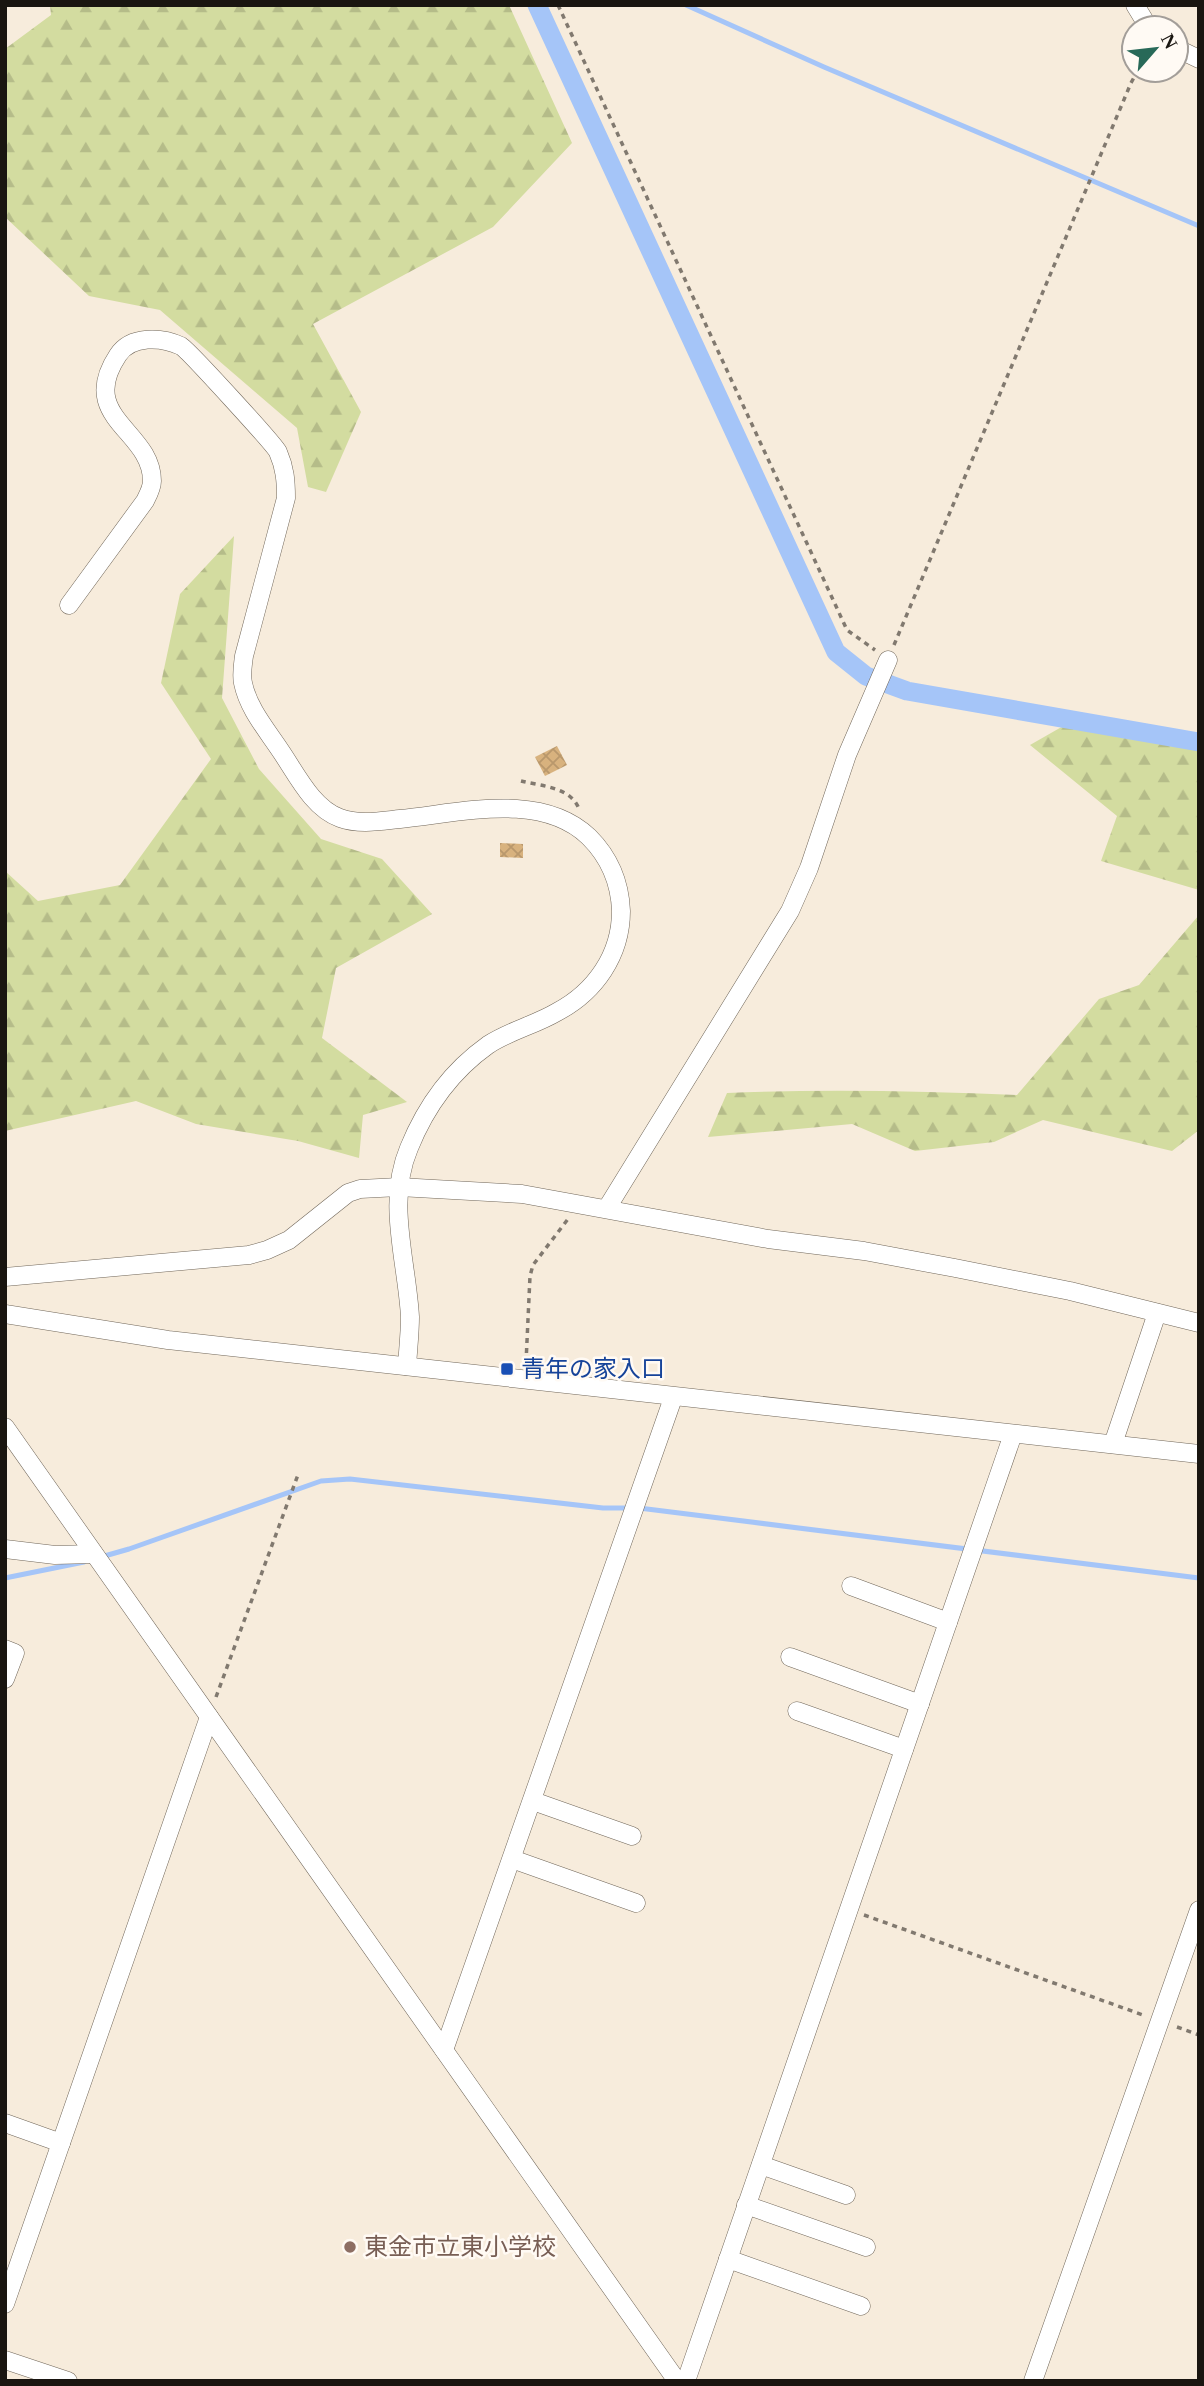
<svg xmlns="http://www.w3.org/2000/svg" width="1204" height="2386" viewBox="0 0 1204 2386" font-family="'Times New Roman','Noto Sans JP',serif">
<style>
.forest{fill:url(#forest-firs)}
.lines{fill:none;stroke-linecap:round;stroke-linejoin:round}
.stream{stroke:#a5c5f8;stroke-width:5}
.canal{stroke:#a5c5f8;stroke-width:19}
.building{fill:url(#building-cross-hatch)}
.minor-casing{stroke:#71675a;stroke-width:19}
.path{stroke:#81796f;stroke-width:3.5;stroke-dasharray:5 5;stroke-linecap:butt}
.minor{stroke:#fff;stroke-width:18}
.transit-dot{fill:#1a4fb4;stroke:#fffaf4;stroke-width:2.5}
.education-dot{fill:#8d6e63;stroke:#fffaf4;stroke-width:2.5}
.labels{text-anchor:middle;stroke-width:5;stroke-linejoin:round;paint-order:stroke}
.transit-label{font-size:24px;fill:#164399;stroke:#fffaf4;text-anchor:start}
.education-label{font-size:24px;fill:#785e54;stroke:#fffaf4;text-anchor:start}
</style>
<defs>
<pattern id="forest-firs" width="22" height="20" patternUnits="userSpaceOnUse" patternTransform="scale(1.75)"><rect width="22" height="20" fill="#d3dca0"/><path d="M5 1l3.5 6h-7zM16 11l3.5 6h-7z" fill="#b5bc89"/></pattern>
<pattern id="building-cross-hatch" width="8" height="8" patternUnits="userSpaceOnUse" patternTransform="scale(1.75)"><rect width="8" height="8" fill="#d8b27e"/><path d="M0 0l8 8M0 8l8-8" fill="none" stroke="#b9986c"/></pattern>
</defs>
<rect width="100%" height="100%" fill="#f7ecdc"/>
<!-- forest -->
<g class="forest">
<polygon points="50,5 509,5 572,143 493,227 313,324 361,412 326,492 308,487 297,428 160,310 89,296 5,217 5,49 51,15"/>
<polygon points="234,536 222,698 259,769 321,839 382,859 432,914 336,968 322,1038 407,1102 363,1115 359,1158 298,1141 196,1124 136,1101 5,1131 5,871 38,901 120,885 211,759 161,683 180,594"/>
<polygon points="1072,721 1199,749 1199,890 1101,861 1117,816 1030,745"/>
<path d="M 1199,915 L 1199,1130 L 1172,1151 L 1043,1120 L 994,1142 L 915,1151 L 852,1124 L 708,1137 L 727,1093 C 824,1089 921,1091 1017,1095 L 1099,999 L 1139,985 Z"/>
</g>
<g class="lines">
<!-- stream -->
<g class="stream">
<polyline points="686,5 824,67 1199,226"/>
<polyline points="639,1508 1199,1578"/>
<polyline points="101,1557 129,1549 321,1481 350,1479 603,1508 629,1508"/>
<polyline points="5,1578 84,1562"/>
</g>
<!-- canal -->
<polyline class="canal" points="537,5 836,652 866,676 907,691 1199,742"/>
</g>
<!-- building -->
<g class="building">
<polygon points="557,746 567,765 545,776 535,757"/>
<polygon points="500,843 523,844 523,858 500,857"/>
</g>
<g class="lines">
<!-- minor casing -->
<g class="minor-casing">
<g id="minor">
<polyline points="1135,5 1149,28"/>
<polyline points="1176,48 1199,59"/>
<path d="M 69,605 L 145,501 C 148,495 152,488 152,481 C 152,430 76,418 118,355 C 131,335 162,337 181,346 C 188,350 274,444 278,452 C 285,468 286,481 286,498 L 244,656 C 243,664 241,675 243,683 C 248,708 266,729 280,750 C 296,773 312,808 340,818 C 359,825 381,821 400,819 C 461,813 541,791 589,837 C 609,857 620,883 621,911 C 621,955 595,992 557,1012 C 535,1025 509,1031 488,1045 C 450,1072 426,1106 409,1148 C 386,1202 407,1261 410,1317 C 410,1333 408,1350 407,1366"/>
<polyline points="607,1208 790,911 809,868 847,755 888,660"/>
<polyline points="5,1277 249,1255 267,1250 289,1240 348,1193 360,1189 399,1187 522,1194 768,1239 864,1251 955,1268 1070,1291 1199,1323"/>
<polyline points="5,1314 168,1340 1199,1454"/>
<polyline points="5,1427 677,2381"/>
<polyline points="1113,1444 1157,1313"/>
<polyline points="5,1549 55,1555 94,1554"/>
<polyline points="851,1586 948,1622"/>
<polyline points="5,1649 15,1653 5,1679"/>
<polyline points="790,1657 920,1704"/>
<polyline points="797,1711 904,1749"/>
<polyline points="533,1801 632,1836"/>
<polyline points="512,1859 636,1903"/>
<polyline points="444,2050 673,1398"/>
<polyline points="5,2123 61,2143"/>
<polyline points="761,2165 846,2195"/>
<polyline points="746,2205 866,2247"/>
<polyline points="728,2259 861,2306"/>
<polyline points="5,2304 209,1717"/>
<polyline points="5,2360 68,2381"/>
<polyline points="686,2381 1013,1434"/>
<polyline points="1033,2381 1199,1910"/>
</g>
</g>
<!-- path -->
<g class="path">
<polyline points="558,5 847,630 875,650"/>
<polyline points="894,645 1131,83 1138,70"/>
<path d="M 521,781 C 541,786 571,787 579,809"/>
<polyline points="526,1363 530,1276 533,1265 568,1219"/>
<polyline points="216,1697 299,1472"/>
<polyline points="864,1915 1143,2015"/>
<polyline points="1177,2027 1199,2035"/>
</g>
<!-- minor -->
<use href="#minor" class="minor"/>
</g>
<!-- markers -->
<rect class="transit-dot" x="500" y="1362" width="14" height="14" rx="3.5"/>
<circle class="education-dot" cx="350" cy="2247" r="7"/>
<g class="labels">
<!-- transit labels -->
<g class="transit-label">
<text x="521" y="1377">青年の家入口</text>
</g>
<!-- education labels -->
<g class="education-label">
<text x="364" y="2255">東金市立東小学校</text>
</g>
</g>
<!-- border -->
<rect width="1204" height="2386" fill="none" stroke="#191510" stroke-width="14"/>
<!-- north arrow -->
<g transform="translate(1155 49) rotate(62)"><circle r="33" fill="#fffaf4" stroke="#a39e99" stroke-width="2"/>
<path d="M0-5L12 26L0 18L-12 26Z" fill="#286958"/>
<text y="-10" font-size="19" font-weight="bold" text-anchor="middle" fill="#191510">N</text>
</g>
</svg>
